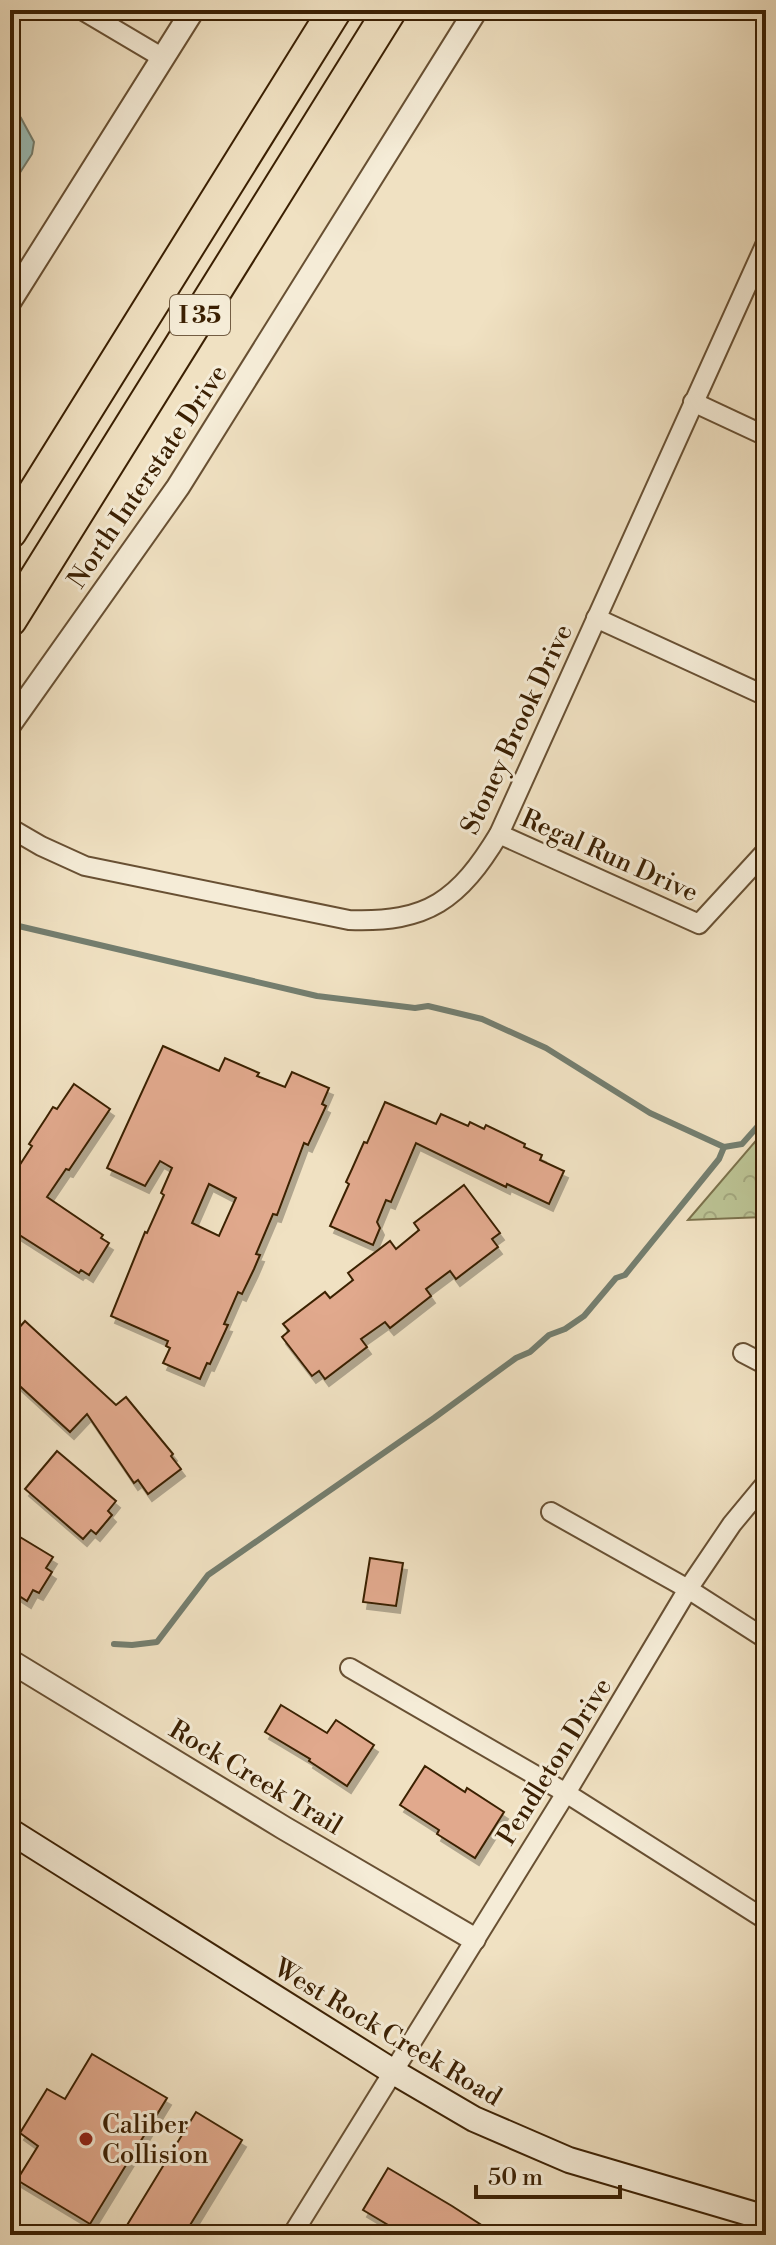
<svg xmlns="http://www.w3.org/2000/svg" width="776" height="2245" viewBox="0 0 776 2245" font-family="'Libre Bodoni',serif">
<style>
.park{fill:url(#park-crowns);stroke:#7b714b;stroke-width:2}
.water{fill:#9abdb7;stroke:#747e6f;stroke-width:2}
.lines{fill:none;stroke-linecap:round;stroke-linejoin:round}
.stream{stroke:#747e6f;stroke-width:6}
.building{fill:#e1a98d;stroke:#3b2003;stroke-width:2;fill-rule:evenodd;filter:url(#shadow)}
.minor-casing{stroke:#685033;stroke-width:22}
.tertiary-casing{stroke:#685033;stroke-width:26}
.secondary-casing{stroke:#3b2003;stroke-width:28}
.motorway-casing{stroke:#3b2003;stroke-width:36}
.minor{stroke:#f5ecd7;stroke-width:18}
.tertiary{stroke:#f5ecd7;stroke-width:22}
.secondary{stroke:#f5ecd7;stroke-width:24}
.motorway{stroke:#f0e1c2;stroke-width:32}
.poi-dot{fill:#8f2418;stroke:#f5ecd7;stroke-width:3}
.labels{text-anchor:middle;stroke-width:6;stroke-linejoin:round;paint-order:stroke}
.shield{fill:#f5ecd7;stroke:#735d43;stroke-width:2}
.shield-label{font-size:24px;font-weight:bold;fill:#3b2003}
.street-label{font-size:26px;fill:#3b2003;stroke:#f5ecd7}
.poi-label{font-size:26px;fill:#3b2003;stroke:#f5ecd7;text-anchor:start}
</style>
<defs>
<pattern id="park-crowns" width="20" height="18" patternUnits="userSpaceOnUse" patternTransform="scale(2)"><rect width="20" height="18" fill="#bbc293"/><path d="M2 6a3 3 0 1 1 6 0M12 15a3 3 0 1 1 6 0" fill="none" stroke="#a2a67d"/></pattern>
<filter id="shadow"><feDropShadow dx="4" dy="7" stdDeviation="0" flood-color="#0004"/></filter>
</defs>
<rect width="100%" height="100%" fill="#f0e1c2"/>
<filter id="stains"><feTurbulence type="fractalNoise" baseFrequency=".0025" numOctaves="4"/><feColorMatrix values="0 0 0 0 .2 0 0 0 0 .09 0 0 0 0 .02 0 0 0 .5 -.17"/></filter>
<radialGradient id="worn" r=".72"><stop offset=".6" stop-color="#630" stop-opacity="0"/><stop offset="1" stop-color="#630" stop-opacity=".3"/></radialGradient>
<!-- park -->
<polygon class="park" points="766,1129 766,1217 688,1220"/>
<!-- water -->
<polygon class="water" points="21,118 34,142 32,154 10,188 10,125"/>
<g class="lines">
<!-- stream -->
<g class="stream">
<polyline points="10,924 317,996 415,1008 428,1006 482,1019 546,1048 650,1113 724,1147 742,1144 766,1117"/>
<polyline points="114,1644 132,1645 157,1642 208,1575 434,1418 516,1358 530,1352 549,1335 565,1329 584,1316 616,1278 625,1275 719,1159 724,1147"/>
</g>
</g>
<!-- building -->
<g class="building">
<path d="M 163,1046 L 219,1071 L 225,1058 L 259,1073 L 257,1076 L 285,1087 L 292,1072 L 329,1088 L 322,1104 L 326,1106 L 308,1145 L 304,1143 L 277,1215 L 273,1214 L 256,1254 L 260,1255 L 254,1269 L 242,1294 L 238,1292 L 224,1324 L 228,1325 L 210,1364 L 207,1363 L 200,1379 L 163,1363 L 170,1348 L 166,1346 L 168,1341 L 111,1316 L 145,1232 L 147,1233 L 164,1195 L 161,1193 L 172,1168 L 160,1161 L 145,1186 L 107,1168 ZM 209,1184 L 236,1198 L 219,1236 L 192,1223 Z"/>
<polygon points="74,1084 110,1109 69,1170 66,1169 47,1197 103,1235 101,1238 109,1243 89,1275 81,1270 79,1273 10,1229 10,1180 32,1146 29,1144 46,1118 53,1107 57,1109"/>
<polygon points="385,1102 436,1124 441,1114 468,1126 470,1122 484,1129 486,1125 525,1144 524,1147 542,1155 540,1160 564,1171 549,1204 507,1184 506,1187 416,1143 391,1202 386,1200 377,1222 380,1228 373,1245 330,1226 349,1184 346,1182 352,1169 364,1142 367,1143"/>
<polygon points="464,1185 500,1233 492,1239 498,1247 456,1279 450,1271 426,1289 431,1296 390,1328 385,1322 361,1339 367,1347 325,1379 319,1371 312,1376 282,1337 289,1331 283,1324 325,1292 330,1298 353,1280 348,1273 390,1241 396,1249 419,1230 414,1223"/>
<polygon points="25,1321 116,1405 126,1397 173,1454 171,1456 181,1469 148,1494 138,1480 134,1483 87,1414 70,1432 10,1377 10,1338"/>
<polygon points="57,1451 116,1501 108,1511 112,1515 96,1534 91,1530 83,1539 25,1489"/>
<polygon points="10,1531 53,1557 46,1568 52,1572 39,1593 33,1590 27,1601 10,1590"/>
<polygon points="370,1558 403,1563 396,1606 363,1602"/>
<polygon points="281,1705 327,1733 336,1720 374,1745 347,1786 309,1761 310,1759 265,1732"/>
<polygon points="425,1766 465,1792 467,1788 504,1812 475,1858 437,1834 439,1830 400,1805"/>
<polygon points="92,2054 167,2098 90,2224 17,2180 38,2146 20,2133 47,2089 65,2099"/>
<polygon points="196,2112 242,2140 184,2235 121,2235"/>
<polygon points="388,2168 452,2206 497,2235 405,2235 363,2210"/>
</g>
<g class="lines">
<!-- minor casing -->
<g class="minor-casing">
<g id="minor">
<polyline points="82,10 163,58"/>
<polyline points="693,402 766,436"/>
<polyline points="596,618 766,696"/>
<path d="M 10,828 L 41,846 L 85,866 L 349,920 C 428,923 459,900 499,834 L 766,243"/>
<polyline points="499,834 699,924 766,851"/>
<polyline points="743,1353 766,1365"/>
<polyline points="551,1512 688,1589 766,1639"/>
<polyline points="350,1668 566,1793 766,1920"/>
<polyline points="292,2235 566,1793 688,1589 732,1524 766,1483"/>
</g>
</g>
<!-- tertiary casing -->
<g class="tertiary-casing">
<g id="tertiary">
<polyline points="10,301 193,10"/>
<polyline points="10,724 178,487 476,10"/>
<polyline points="10,1661 284,1828 474,1939"/>
</g>
</g>
<!-- secondary casing -->
<g class="secondary-casing">
<polyline id="secondary" points="10,1831 392,2071 474,2119 569,2160 766,2218"/>
</g>
<!-- motorway casing -->
<g class="motorway-casing">
<g id="motorway">
<polyline points="10,532 335,10"/>
<polyline points="10,620 390,10"/>
</g>
</g>
<!-- minor -->
<use href="#minor" class="minor"/>
<!-- tertiary -->
<use href="#tertiary" class="tertiary"/>
<!-- secondary -->
<use href="#secondary" class="secondary"/>
<!-- motorway -->
<use href="#motorway" class="motorway"/>
</g>
<!-- markers -->
<circle class="poi-dot" cx="86" cy="2139" r="8"/>
<g class="labels">
<!-- shield labels -->
<rect class="shield" x="170" y="295" width="60" height="40" rx="6"/>
<g class="shield-label">
<text x="200" y="323">I 35</text>
</g>
<!-- street labels -->
<g class="street-label">
<text transform="translate(147 476) rotate(-56)" y="9">North Interstate Drive</text>
<text transform="translate(516 729) rotate(-65)" y="9">Stoney Brook Drive</text>
<text transform="translate(610 855) rotate(24)" y="9">Regal Run Drive</text>
<text transform="translate(554 1761) rotate(-58)" y="9">Pendleton Drive</text>
<text transform="translate(256 1777) rotate(31)" y="9">Rock Creek Trail</text>
<text transform="translate(388 2032) rotate(31)" y="9">West Rock Creek Road</text>
</g>
<!-- poi labels -->
<g class="poi-label">
<text x="102" y="2133">Caliber<tspan x="102" dy="30">Collision</tspan></text>
</g>
</g>
<!-- margin -->
<rect width="776" height="2245" fill="none" stroke="#f0e1c2" stroke-width="40"/>
<rect x="12" y="12" width="752" height="2221" fill="none" stroke="#3b2003" stroke-width="4"/>
<rect x="20" y="20" width="736" height="2205" fill="none" stroke="#3b2003" stroke-width="2"/>
<!-- scale -->
<path d="M476 2185v12h144v-12" fill="none" stroke="#3b2003" stroke-width="4"/>
<text x="488" y="2185" font-size="24" fill="#3b2003" stroke="#f5ecd7" stroke-width="6" paint-order="stroke">50 m</text>
<rect width="100%" height="100%" filter="url(#stains)"/>
<rect width="100%" height="100%" fill="url(#worn)"/>
</svg>
